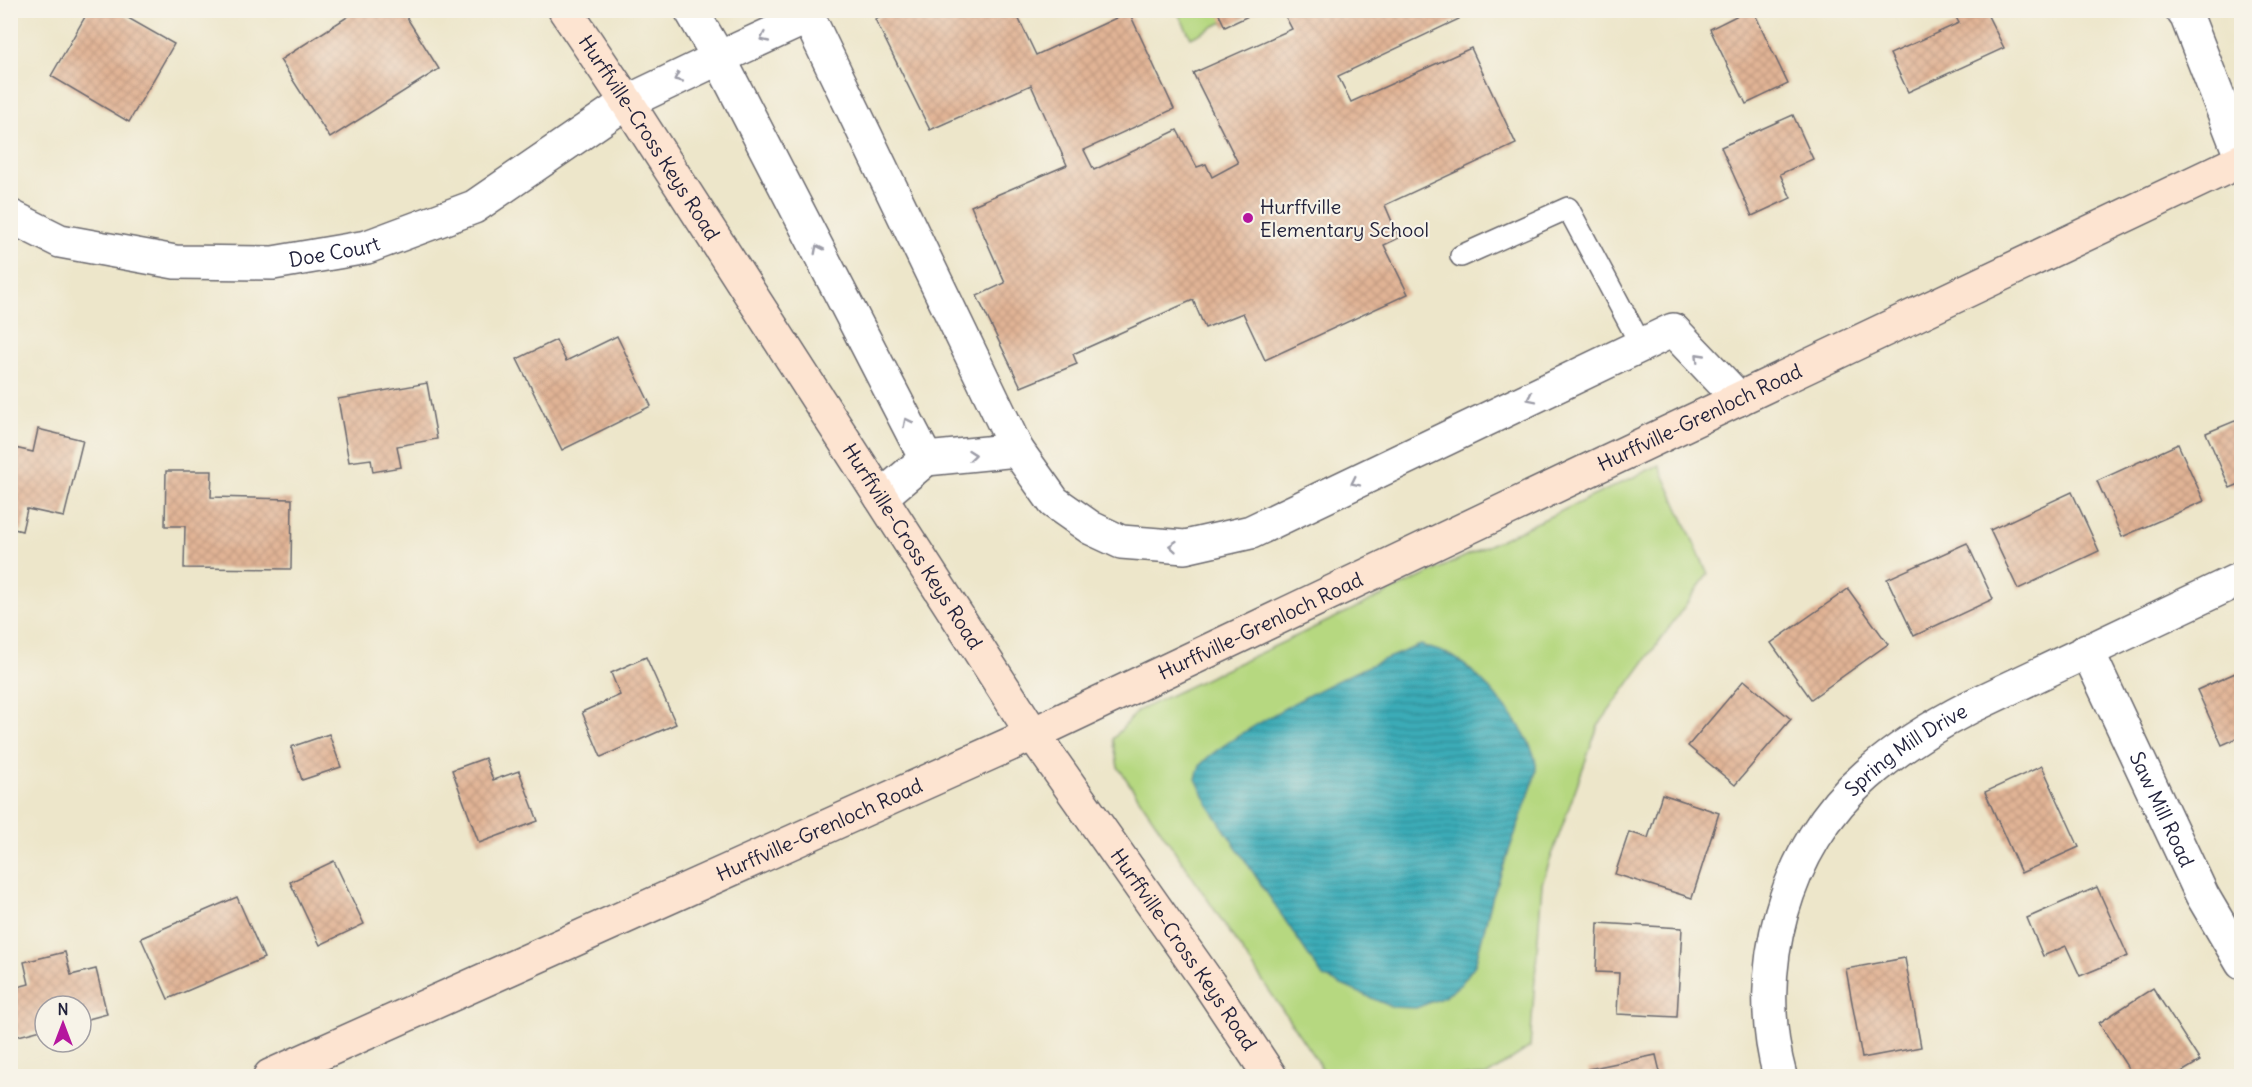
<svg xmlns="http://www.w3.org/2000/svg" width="2252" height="1087" viewBox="0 0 2252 1087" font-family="Delius,sans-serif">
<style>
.green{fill:#b6d880;stroke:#6c7d5e;stroke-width:1.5}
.water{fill:url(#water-rules);stroke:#2e6779;stroke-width:1.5}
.building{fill:url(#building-cross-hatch)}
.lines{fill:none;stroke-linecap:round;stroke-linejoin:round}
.lane-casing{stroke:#69676d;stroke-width:24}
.street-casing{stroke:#69676d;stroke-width:36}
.secondary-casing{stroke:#69676d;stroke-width:36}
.lane{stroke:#fff;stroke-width:21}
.street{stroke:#fff;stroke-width:33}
.secondary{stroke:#fde4d1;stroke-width:33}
.oneway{stroke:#9c9ca7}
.poi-dot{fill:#b5179e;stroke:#f7f3e8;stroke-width:2}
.labels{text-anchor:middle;stroke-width:4.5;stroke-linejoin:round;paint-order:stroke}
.street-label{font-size:20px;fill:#22223b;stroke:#f7f3e8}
.poi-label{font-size:20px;fill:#22223b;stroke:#f7f3e8;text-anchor:start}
</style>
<defs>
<pattern id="water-rules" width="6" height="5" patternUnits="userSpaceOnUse" patternTransform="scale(1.5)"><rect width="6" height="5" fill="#3bacb7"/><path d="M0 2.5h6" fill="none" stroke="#318c96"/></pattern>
<pattern id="building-cross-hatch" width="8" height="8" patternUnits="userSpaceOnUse" patternTransform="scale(1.5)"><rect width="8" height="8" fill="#e1b495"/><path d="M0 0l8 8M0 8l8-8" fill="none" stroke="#c19a81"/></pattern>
</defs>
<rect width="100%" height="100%" fill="#f7f3e8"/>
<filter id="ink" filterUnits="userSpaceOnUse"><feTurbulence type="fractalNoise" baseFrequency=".0167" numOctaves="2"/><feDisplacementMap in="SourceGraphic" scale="12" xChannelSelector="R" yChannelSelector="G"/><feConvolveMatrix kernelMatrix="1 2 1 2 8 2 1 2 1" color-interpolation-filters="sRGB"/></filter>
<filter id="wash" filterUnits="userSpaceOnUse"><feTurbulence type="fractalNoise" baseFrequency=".008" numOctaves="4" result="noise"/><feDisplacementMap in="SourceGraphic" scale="24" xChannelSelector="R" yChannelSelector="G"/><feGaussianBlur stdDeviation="1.35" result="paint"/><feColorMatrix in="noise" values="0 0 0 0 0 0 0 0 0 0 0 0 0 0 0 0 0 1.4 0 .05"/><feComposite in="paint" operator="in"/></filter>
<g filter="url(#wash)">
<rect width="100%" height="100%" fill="#ede6ca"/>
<!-- green -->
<g class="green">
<polygon points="1177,11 1245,11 1191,38"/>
<polygon points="1659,465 1708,574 1598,726 1542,883 1530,1047 1486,1076 1327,1076 1118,767 1113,739 1137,711"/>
</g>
<!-- water -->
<path class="water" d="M 1421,645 C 1431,649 1443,651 1452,656 C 1480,673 1533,732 1536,765 C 1537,770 1534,778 1533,783 L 1492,899 L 1475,965 L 1461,984 L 1444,997 L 1416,1008 L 1392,1007 L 1323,977 L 1210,808 L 1196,779 C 1197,775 1198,769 1200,766 C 1206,756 1222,747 1232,740 C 1291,702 1355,669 1421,645 Z"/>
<g id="blocks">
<!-- building -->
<g class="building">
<polygon points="89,10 123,10 121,14 174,44 129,122 51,76"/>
<polygon points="358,10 373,10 377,16 386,10 402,10 439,69 330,138 280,60"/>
<polygon points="893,10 1028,10 1017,15 1036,55 1129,12 1174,109 1084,150 1094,170 1177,130 1197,167 1206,164 1212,177 1238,163 1193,73 1292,29 1282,10 1455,10 1459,19 1338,76 1351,102 1471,48 1516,144 1385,205 1399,238 1384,245 1408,294 1265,360 1243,313 1205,328 1193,300 1073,354 1077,364 1021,387 977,296 1005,283 971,206 1067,165 1031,85 930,130 875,19"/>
<polygon points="1217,10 1261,10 1225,27"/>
<polygon points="1748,10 1753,10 1788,84 1746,104 1710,29"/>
<polygon points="1952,10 1985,10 2004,48 1908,92 1890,54 1959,23"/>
<polygon points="1793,115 1813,159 1780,174 1791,198 1752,216 1721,147"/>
<polygon points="617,336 651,406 562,450 517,359 556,340 566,361"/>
<polygon points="427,383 437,439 397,446 401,467 373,472 371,459 349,462 338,399"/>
<polygon points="2242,418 2242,483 2230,488 2206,433"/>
<polygon points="38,429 83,440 64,517 27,509 22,531 10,528 10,447 33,452"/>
<polygon points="2178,444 2204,501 2122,537 2097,481"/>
<polygon points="166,471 212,471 211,497 292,499 291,569 184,568 185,526 165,526"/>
<polygon points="2072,492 2099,551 2018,589 1990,530"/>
<polygon points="1967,543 1993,599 1914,636 1887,579"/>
<polygon points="1848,589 1888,644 1811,699 1771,643"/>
<polygon points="646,657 676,724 601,757 582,712 620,695 611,673"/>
<polygon points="2242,670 2242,736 2222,745 2197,690"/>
<polygon points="1744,680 1791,719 1735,785 1688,746"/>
<polygon points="329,734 341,767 302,780 291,747"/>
<polygon points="485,758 493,780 519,771 538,821 479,843 452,770"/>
<polygon points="2042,766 2079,847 2021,873 1985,792"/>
<polygon points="1662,794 1719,813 1692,898 1615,874 1629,832 1648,838"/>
<polygon points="334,861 364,924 320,945 290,882"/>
<polygon points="2097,887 2128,956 2080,976 2066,946 2043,956 2027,918"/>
<polygon points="237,897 264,958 168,999 141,938"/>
<polygon points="1598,923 1682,928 1677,1017 1617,1014 1619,973 1596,972"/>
<polygon points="65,952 71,975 96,969 107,1014 81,1021 81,1006 45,1006 45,1029 11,1038 10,989 29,984 24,962"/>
<polygon points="1905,958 1921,1047 1862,1058 1846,969"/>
<polygon points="2153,988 2200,1061 2175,1076 2133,1076 2099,1023"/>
<polygon points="1656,1055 1661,1076 1590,1076 1588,1069"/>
</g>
</g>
</g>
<g filter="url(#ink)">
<use href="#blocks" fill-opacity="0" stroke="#69676d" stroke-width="1.5"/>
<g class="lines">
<!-- lane casing -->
<g class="lane-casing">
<polyline id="lane" points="1461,256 1568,208 1641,345"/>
</g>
<!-- street casing -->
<g class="street-casing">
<g id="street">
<polyline points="805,10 1017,450 1054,502 1091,528 1121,542 1185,547 1251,532 1673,330 1739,399"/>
<polyline points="2182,10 2187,17 2242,159"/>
<polyline points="808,17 719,58 926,459 881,497"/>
<path id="s1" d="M 10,216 L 60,241 L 175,262 L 273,263 L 367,247 L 474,207 L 627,102 L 719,58 L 691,10"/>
<polyline points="926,459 1017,450"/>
<path id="s2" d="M 2087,650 L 2202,895 L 2242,963"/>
<path id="s3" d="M 1780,1076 C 1751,972 1784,846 1867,775 C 1899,747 1933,726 1970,707 L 2242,578"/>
</g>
</g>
<!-- secondary casing -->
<g class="secondary-casing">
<g id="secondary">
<path id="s4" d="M 565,10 L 627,102 L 1033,734 L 1209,984 L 1270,1076"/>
<path id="s5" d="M 270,1076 L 1033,734 L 2242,160"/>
</g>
</g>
<!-- lane -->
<use href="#lane" class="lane"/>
<!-- street -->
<use href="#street" class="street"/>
<!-- secondary -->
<use href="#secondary" class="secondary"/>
</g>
<!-- one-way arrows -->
<defs><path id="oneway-chevron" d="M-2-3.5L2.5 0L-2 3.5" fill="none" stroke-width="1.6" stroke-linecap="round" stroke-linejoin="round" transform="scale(1.5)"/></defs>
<g class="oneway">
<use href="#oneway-chevron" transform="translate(764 38) rotate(155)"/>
<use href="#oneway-chevron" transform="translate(678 78) rotate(155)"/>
<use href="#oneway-chevron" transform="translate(818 249) rotate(-117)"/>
<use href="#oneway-chevron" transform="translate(1699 357) rotate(-134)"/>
<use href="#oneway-chevron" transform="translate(1531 398) rotate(154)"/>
<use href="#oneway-chevron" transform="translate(907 422) rotate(-117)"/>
<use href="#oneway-chevron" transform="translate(972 455) rotate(-6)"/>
<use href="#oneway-chevron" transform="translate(1355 482) rotate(154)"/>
<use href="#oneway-chevron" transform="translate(1173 546) rotate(-175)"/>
</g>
</g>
<!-- markers -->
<circle class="poi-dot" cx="1248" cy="218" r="6"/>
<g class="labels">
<!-- street labels -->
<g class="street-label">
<text dy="7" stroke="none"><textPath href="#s4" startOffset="153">Hurffville-Cross Keys Road</textPath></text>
<text dy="7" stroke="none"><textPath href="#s1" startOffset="333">Doe Court</textPath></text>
<text dy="7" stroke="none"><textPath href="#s5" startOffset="1574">Hurffville-Grenloch Road</textPath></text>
<text dy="7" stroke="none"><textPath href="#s4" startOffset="639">Hurffville-Cross Keys Road</textPath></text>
<text dy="7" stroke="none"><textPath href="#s5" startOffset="1088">Hurffville-Grenloch Road</textPath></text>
<text dy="7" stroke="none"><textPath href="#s3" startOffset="376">Spring Mill Drive</textPath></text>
<text dy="7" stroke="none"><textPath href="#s2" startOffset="176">Saw Mill Road</textPath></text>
<text dy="7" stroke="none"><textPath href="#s5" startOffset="602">Hurffville-Grenloch Road</textPath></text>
<text dy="7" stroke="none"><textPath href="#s4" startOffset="1125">Hurffville-Cross Keys Road</textPath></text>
</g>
<!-- poi labels -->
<g class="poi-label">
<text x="1260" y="214">Hurffville<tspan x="1260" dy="23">Elementary School</tspan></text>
</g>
</g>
<!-- margin -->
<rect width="2252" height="1087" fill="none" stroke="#f7f3e8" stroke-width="36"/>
<!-- north arrow -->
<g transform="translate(63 1024)"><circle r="28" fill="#f7f3e8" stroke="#a29fa3" stroke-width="1.5"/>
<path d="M0-4.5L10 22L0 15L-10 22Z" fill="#b5179e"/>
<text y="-9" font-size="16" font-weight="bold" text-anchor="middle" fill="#22223b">N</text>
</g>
</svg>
